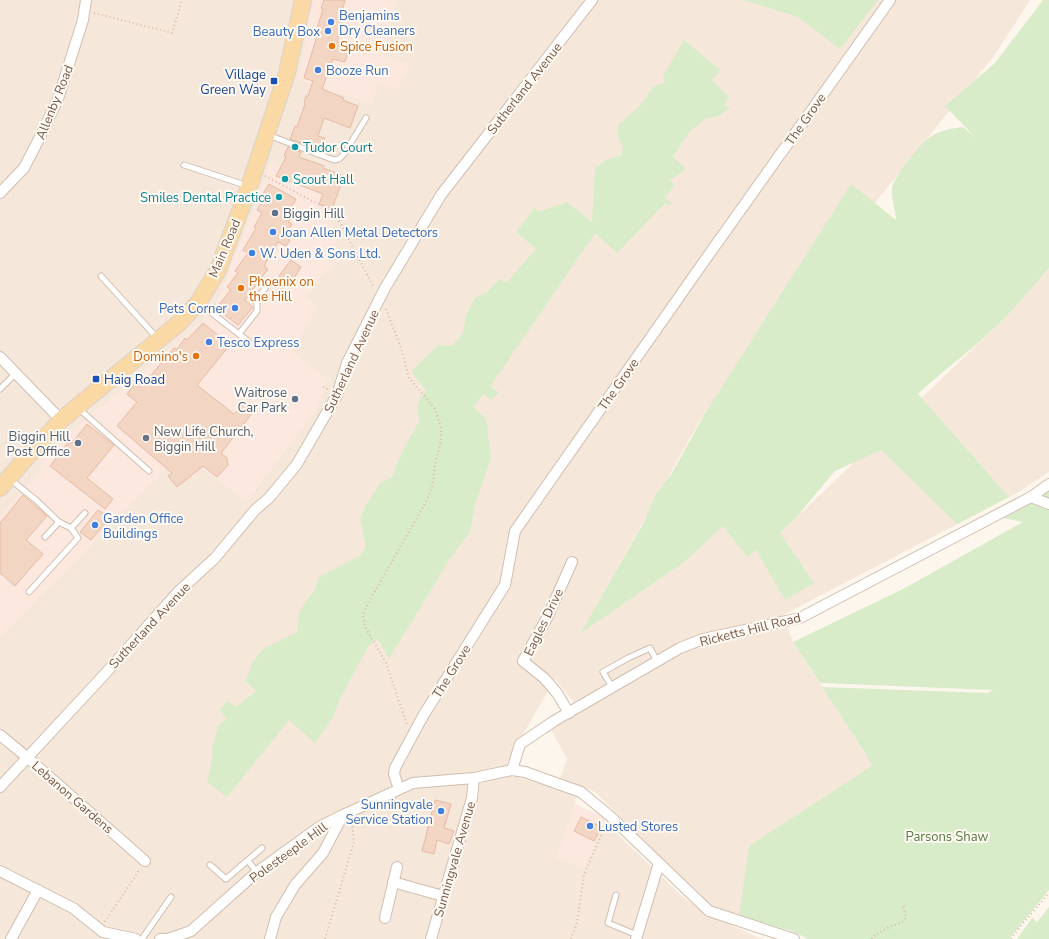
<svg xmlns="http://www.w3.org/2000/svg" width="1049" height="939" viewBox="0 0 1049 939" font-family="'Nunito Sans',sans-serif">
<style>
.residential{fill:#f5e8da}
.commercial{fill:#fde8e0}
.green{fill:#d8ecc9}
.building{fill:#f3d5c3;stroke:#e6bba3}
.lines{fill:none;stroke-linecap:round;stroke-linejoin:round}
.service-casing{stroke:#d1beb0;stroke-width:7}
.minor-casing{stroke:#d1beb0;stroke-width:12}
.primary-casing{stroke:#dad1cd;stroke-width:18}
.path{stroke:#d9b8a5;stroke-width:2;stroke-dasharray:1 3;stroke-linecap:butt}
.service{stroke:#fff;stroke-width:5}
.minor{stroke:#fff;stroke-width:10}
.primary{stroke:#fbd9a5;stroke-width:16}
.shop-dot{fill:#3f7fe0;stroke:#fffaf3;stroke-width:1.5}
.food-dot{fill:#e8710a;stroke:#fffaf3;stroke-width:1.5}
.transit-dot{fill:#1a4fb4;stroke:#fffaf3;stroke-width:1.5}
.culture-dot{fill:#0f9aa8;stroke:#fffaf3;stroke-width:1.5}
.service-dot{fill:#5c6f8a;stroke:#fffaf3;stroke-width:1.5}
.worship-dot{fill:#6b7280;stroke:#fffaf3;stroke-width:1.5}
.labels{text-anchor:middle;stroke-width:4;stroke-linejoin:round;paint-order:stroke}
.shop-label{font-size:13px;fill:#366cbe;stroke:#fffaf3;text-anchor:start}
.food-label{font-size:13px;fill:#c56008;stroke:#fffaf3;text-anchor:start}
.transit-label{font-size:13px;fill:#164399;stroke:#fffaf3;text-anchor:end}
.street-label{font-size:13px;fill:#7a5c4d;stroke:#fffaf3}
.culture-label{font-size:13px;fill:#0d838f;stroke:#fffaf3;text-anchor:start}
.service-label{font-size:13px;fill:#4e5e75;stroke:#fffaf3;text-anchor:end}
.worship-label{font-size:13px;fill:#5b616d;stroke:#fffaf3;text-anchor:start}
.park-label{font-size:13px;fill:#537a41;stroke:#fffaf3}
</style>
<rect width="100%" height="100%" fill="#fdf6ec"/>
<!-- residential -->
<polygon class="residential" points="0,0 1030,0 994,56 703,415 581,633 687,560 723,526 780,533 1003,320 1049,268 1049,472 1017,493 783,615 793,642 862,748 872,766 814,844 737,919 712,908 595,792 560,778 567,759 551,730 578,713 574,702 555,679 507,762 508,776 518,777 576,795 575,804 609,826 683,897 711,916 762,939 0,939"/>
<!-- commercial -->
<g class="commercial">
<polygon points="314,0 384,0 396,3 381,55 410,64 397,90 378,83 372,104 298,79"/>
<polygon points="271,161 287,169 299,178 296,185 321,194 317,204 331,210 338,262 320,277 306,297 318,306 292,351 328,380 317,409 246,502 183,452 0,637 0,516 42,468 40,466 62,440 201,322 216,304 254,209"/>
<polygon points="575,804 606,818 584,869 556,858"/>
</g>
<!-- green -->
<g class="green">
<polygon points="743,0 878,0 840,49 798,17"/>
<path d="M 1043,0 L 1049,0 L 1049,268 C 1029,291 1010,314 988,334 C 965,355 940,373 918,394 L 1009,497 L 957,524 L 881,450 L 835,471 L 793,521 L 780,533 L 814,583 L 785,600 L 756,550 L 747,557 L 723,526 L 687,560 L 580,634 L 644,522 L 655,496 L 672,473 L 704,415 L 851,184 L 896,220 C 896,212 891,197 892,189 C 893,177 920,144 930,137 C 940,131 951,128 963,127 L 975,137 L 945,106 L 995,63 Z"/>
<path d="M 684,40 L 720,70 L 712,80 L 729,97 L 724,105 L 730,108 L 719,116 L 705,119 L 690,131 L 673,157 L 686,169 L 670,180 L 674,185 L 665,198 L 674,205 L 664,204 L 617,253 L 595,233 L 490,387 L 499,392 L 491,400 L 483,394 L 473,407 L 486,419 L 491,458 L 475,505 L 470,531 L 448,562 L 389,659 L 378,639 L 369,645 L 339,701 L 332,719 L 315,743 L 289,720 L 227,797 L 207,782 L 213,754 L 212,749 L 218,726 L 226,719 L 219,709 L 228,701 L 236,707 L 256,691 L 245,681 L 253,662 L 263,649 L 297,632 L 299,612 L 315,589 L 319,577 L 361,555 L 366,547 L 360,519 L 365,507 L 380,483 L 392,477 C 399,457 408,439 419,422 L 417,405 L 426,390 L 411,371 L 438,345 L 452,346 L 463,333 L 466,316 L 471,305 L 476,297 L 486,293 L 500,279 L 506,283 L 536,249 L 516,232 L 535,207 L 538,212 L 567,202 L 592,222 L 595,168 L 606,160 L 621,155 L 623,149 L 618,136 L 618,125 L 640,106 L 653,87 L 665,82 L 663,76 Z"/>
<polygon points="1049,487 1049,890 1009,939 808,939 792,931 739,916 749,846 872,766 862,748 822,687 987,693 993,690 820,683 793,642 903,589 1023,522 1003,518 1035,494"/>
<polygon points="1049,907 1049,939 1017,939 1032,918 1037,922"/>
</g>
<!-- building -->
<g class="building">
<polygon points="324,0 345,0 340,19 343,20 337,42 350,46 345,62 333,59 322,89 344,98 343,100 358,106 350,128 324,118 318,136 325,138 321,148 305,142 304,144 290,139 295,126 297,127 305,104 304,103 306,96 308,96 313,81 304,78 318,33 316,32 323,9 321,8"/>
<polygon points="288,147 301,152 299,157 324,166 323,168 344,176 332,209 319,204 323,194 276,176 286,157 284,156"/>
<polygon points="269,184 296,199 288,213 292,216 288,222 292,224 285,236 290,240 286,246 278,242 264,266 268,269 245,300 253,307 238,325 216,308 231,290 227,287 238,273 235,271 248,253 243,250 256,228 254,227 262,213 257,210 265,197 262,195"/>
<polygon points="291,260 301,267 291,283 279,276"/>
<polygon points="203,323 230,345 197,385 234,414 245,403 254,411 221,453 227,458 228,465 217,477 203,466 177,487 168,476 172,473 117,426 137,402 127,394 141,376 147,380 174,348 177,349 185,338 187,340"/>
<polygon points="87,424 114,445 87,478 113,499 105,509 50,466 69,441 72,443"/>
<polygon points="23,495 47,516 26,540 43,554 15,586 0,573 0,523"/>
<polygon points="98,510 110,518 91,540 80,532"/>
<polygon points="435,800 451,804 444,828 454,831 449,844 437,840 434,854 422,851"/>
<polygon points="581,817 601,827 594,841 574,831"/>
</g>
<g class="lines">
<!-- service casing -->
<g class="service-casing">
<g id="service">
<polyline points="268,135 334,160 339,159 344,154 366,118"/>
<polyline points="184,165 248,186"/>
<polyline points="101,276 158,339"/>
<polyline points="200,304 248,341"/>
<polyline points="239,334 257,311 257,299 269,283"/>
<polyline points="0,389 16,373"/>
<polyline points="78,408 149,471"/>
<polyline points="11,480 36,500 59,522 71,528 78,538 29,592"/>
<polyline points="71,528 85,513"/>
<polyline points="45,537 59,522"/>
<polyline points="612,687 603,672 628,658 650,648 657,661"/>
<polyline points="248,861 257,872"/>
<polyline points="210,865 226,879 262,848"/>
<polyline points="616,895 608,923 637,935"/>
<polyline points="142,939 171,897"/>
</g>
</g>
<!-- minor casing -->
<g class="minor-casing">
<g id="minor">
<polyline points="0,193 24,168 40,137 58,99 83,20 86,0"/>
<polyline points="0,357 61,420"/>
<polyline points="1031,497 1049,504"/>
<polyline points="569,713 557,693 545,679 523,661 547,618 572,562"/>
<polyline points="0,735 28,758 145,861"/>
<polyline points="512,770 520,744 554,721 680,648 703,639 800,618 1031,497 1049,484"/>
<polyline points="0,787 103,676 178,592 215,558 255,510 269,498 297,464 337,395 347,363 385,288 441,195 592,0"/>
<polyline points="399,789 394,774 395,768 423,716 505,585 515,531 705,260 890,0"/>
<polyline points="0,871 73,908 103,932 136,939"/>
<polyline points="393,882 443,896"/>
<polyline points="385,918 397,867"/>
<polyline points="11,939 38,890"/>
<polyline points="160,939 168,939 191,931 257,872 319,827 343,815 413,783 474,778 512,770 525,772 581,792 610,816 709,911 794,939"/>
<polyline points="270,939 276,917 295,885 323,853 343,815"/>
<polyline points="431,939 472,798 474,778"/>
<polyline points="636,939 659,863"/>
</g>
</g>
<!-- primary casing -->
<g class="primary-casing">
<polyline id="primary" points="0,488 26,458 61,420 179,323 198,303 218,270 249,187 287,73 303,0"/>
</g>
<!-- path -->
<g class="path">
<polyline points="94,13 172,33 182,0"/>
<polyline points="265,176 335,213 374,288"/>
<polyline points="386,309 401,348 409,378 435,409 441,428 441,441 435,464 433,484 426,502 367,605 363,616 365,627 386,663 407,725"/>
<polyline points="323,387 329,390"/>
<polyline points="105,922 140,869"/>
<polyline points="325,939 354,842 352,820"/>
<polyline points="571,939 577,923 584,875 606,824"/>
<polyline points="872,939 872,937 889,927 901,923 906,918 903,905"/>
<polyline points="1011,939 1019,928 1049,893"/>
</g>
<!-- service -->
<use href="#service" class="service"/>
<!-- minor -->
<use href="#minor" class="minor"/>
<!-- primary -->
<use href="#primary" class="primary"/>
</g>
<!-- markers -->
<g class="shop-dot">
<circle cx="331" cy="22" r="4"/>
<circle cx="328" cy="31" r="4"/>
<circle cx="318" cy="70" r="4"/>
<circle cx="273" cy="232" r="4"/>
<circle cx="252" cy="253" r="4"/>
<circle cx="235" cy="308" r="4"/>
<circle cx="209" cy="342" r="4"/>
<circle cx="95" cy="525" r="4"/>
<circle cx="441" cy="811" r="4"/>
<circle cx="590" cy="826" r="4"/>
</g>
<g class="food-dot">
<circle cx="332" cy="46" r="4"/>
<circle cx="241" cy="288" r="4"/>
<circle cx="196" cy="356" r="4"/>
</g>
<g class="transit-dot">
<rect x="270" y="77" width="8" height="8" rx="2"/>
<rect x="92" y="375" width="8" height="8" rx="2"/>
</g>
<g class="culture-dot">
<circle cx="295" cy="147" r="4"/>
<circle cx="285" cy="179" r="4"/>
<circle cx="279" cy="197" r="4"/>
</g>
<g class="service-dot">
<circle cx="275" cy="213" r="4"/>
<circle cx="295" cy="399" r="4"/>
<circle cx="78" cy="443" r="4"/>
</g>
<circle class="worship-dot" cx="146" cy="438" r="4"/>
<g class="labels">
<!-- shop labels -->
<g class="shop-label">
<text x="339" y="20">Benjamins<tspan x="339" dy="15">Dry Cleaners</tspan></text>
<text x="320" y="36" text-anchor="end">Beauty Box</text>
<text x="326" y="75">Booze Run</text>
<text x="281" y="237">Joan Allen Metal Detectors</text>
<text x="260" y="258">W. Uden &amp; Sons Ltd.</text>
<text x="227" y="313" text-anchor="end">Pets Corner</text>
<text x="217" y="347">Tesco Express</text>
<text x="103" y="523">Garden Office<tspan x="103" dy="15">Buildings</tspan></text>
<text x="433" y="809" text-anchor="end">Sunningvale<tspan x="433" dy="15">Service Station</tspan></text>
<text x="598" y="831">Lusted Stores</text>
</g>
<!-- food labels -->
<g class="food-label">
<text x="340" y="51">Spice Fusion</text>
<text x="249" y="286">Phoenix on<tspan x="249" dy="15">the Hill</tspan></text>
<text x="188" y="361" text-anchor="end">Domino's</text>
</g>
<!-- transit labels -->
<g class="transit-label">
<text x="266" y="79">Village<tspan x="266" dy="15">Green Way</tspan></text>
<text x="104" y="384" text-anchor="start">Haig Road</text>
</g>
<!-- street labels -->
<g class="street-label">
<text transform="translate(524 88) rotate(-52)" y="5">Sutherland Avenue</text>
<text transform="translate(54 102) rotate(-68)" y="5">Allenby Road</text>
<text transform="translate(805 119) rotate(-55)" y="5">The Grove</text>
<text transform="translate(224 248) rotate(-67)" y="5">Main Road</text>
<text transform="translate(351 361) rotate(-65)" y="5">Sutherland Avenue</text>
<text transform="translate(618 384) rotate(-55)" y="5">The Grove</text>
<text transform="translate(543 622) rotate(-64)" y="5">Eagles Drive</text>
<text transform="translate(149 625) rotate(-47)" y="5">Sutherland Avenue</text>
<text transform="translate(750 629) rotate(-14)" y="5">Ricketts Hill Road</text>
<text transform="translate(451 671) rotate(-58)" y="5">The Grove</text>
<text transform="translate(73 797) rotate(41)" y="5">Lebanon Gardens</text>
<text transform="translate(288 852) rotate(-36)" y="5">Polesteeple Hill</text>
<text transform="translate(454 859) rotate(-74)" y="5">Sunningvale Avenue</text>
</g>
<!-- culture labels -->
<g class="culture-label">
<text x="303" y="152">Tudor Court</text>
<text x="293" y="184">Scout Hall</text>
<text x="271" y="202" text-anchor="end">Smiles Dental Practice</text>
</g>
<!-- service labels -->
<g class="service-label">
<text x="283" y="218" text-anchor="start">Biggin Hill</text>
<text x="287" y="397">Waitrose<tspan x="287" dy="15">Car Park</tspan></text>
<text x="70" y="441">Biggin Hill<tspan x="70" dy="15">Post Office</tspan></text>
</g>
<!-- worship labels -->
<g class="worship-label">
<text x="154" y="436">New Life Church,<tspan x="154" dy="15">Biggin Hill</tspan></text>
</g>
<!-- park labels -->
<g class="park-label">
<text x="947" y="841">Parsons Shaw</text>
</g>
</g>
</svg>
